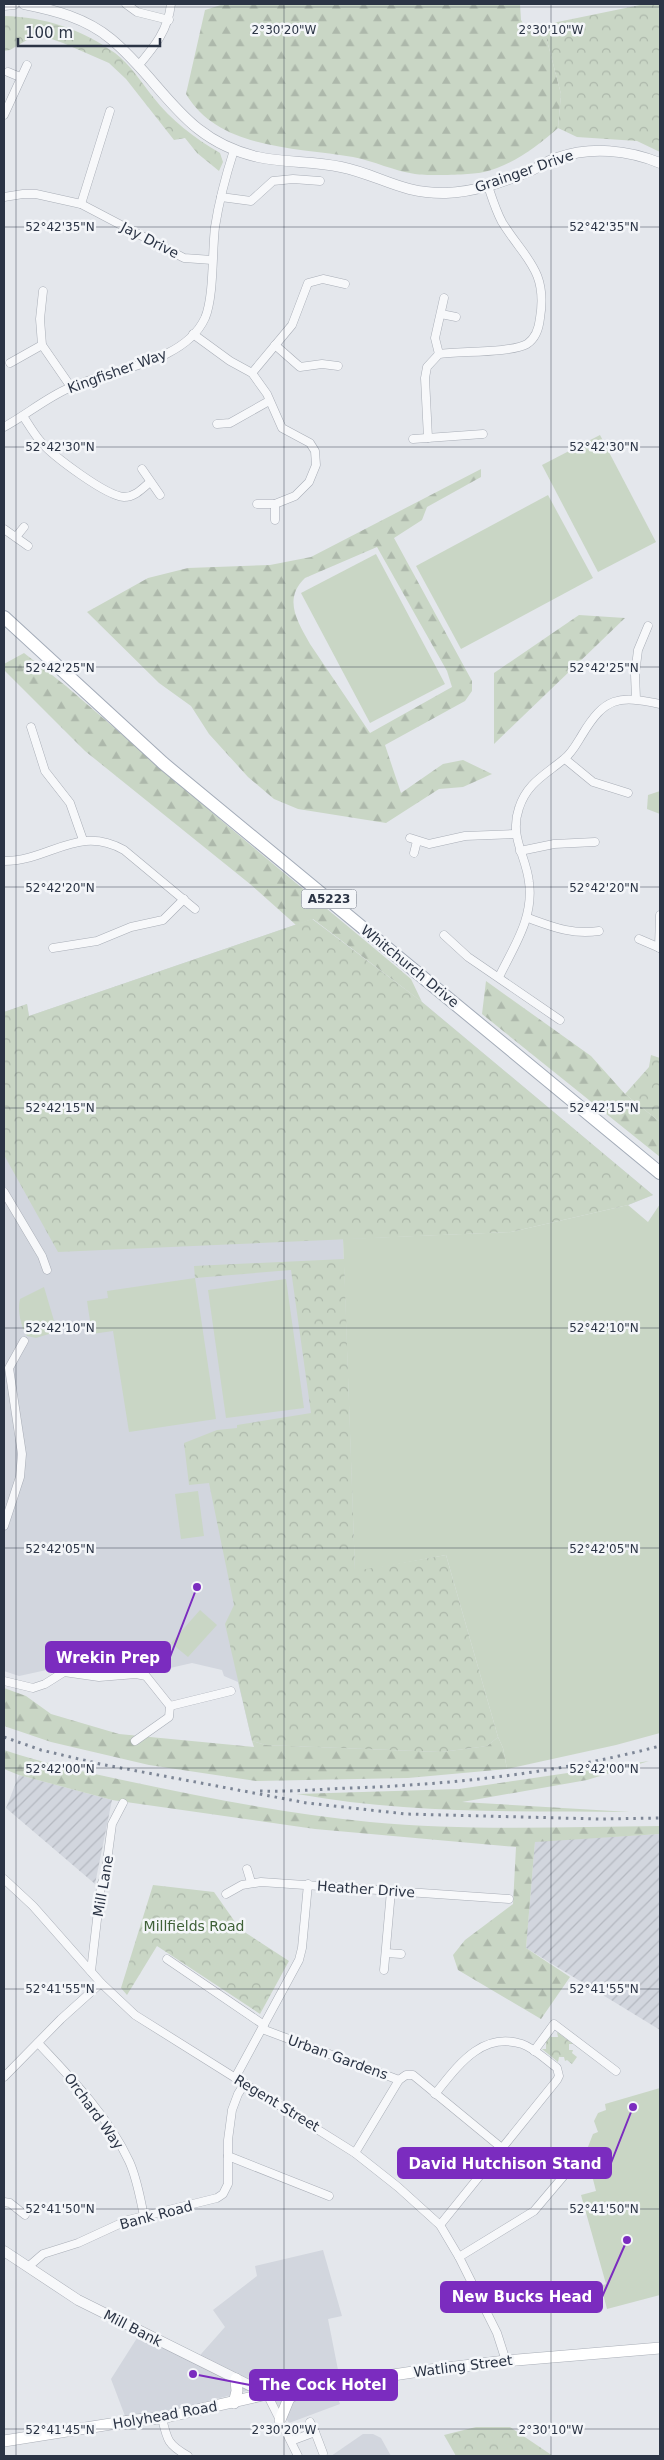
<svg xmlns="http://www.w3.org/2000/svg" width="664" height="2460" viewBox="0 0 664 2460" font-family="'DejaVu Sans',sans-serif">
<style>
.built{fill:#d2d6de}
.industrial{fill:url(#industrial-furrows)}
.grass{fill:#c9d6c5}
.forest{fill:url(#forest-firs);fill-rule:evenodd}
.park{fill:url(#park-crowns)}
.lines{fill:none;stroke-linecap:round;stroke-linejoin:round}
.minor-casing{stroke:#a9aeb7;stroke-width:9}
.tertiary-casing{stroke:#a9aeb7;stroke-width:11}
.secondary-casing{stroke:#a9aeb7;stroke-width:12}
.primary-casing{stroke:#a3abb8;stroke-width:14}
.minor{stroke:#f7f8fa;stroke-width:8}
.tertiary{stroke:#f7f8fa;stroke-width:10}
.secondary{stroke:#fff;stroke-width:11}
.primary{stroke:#fff;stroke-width:12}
.rail{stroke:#7d8696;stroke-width:3;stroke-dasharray:2.5 5;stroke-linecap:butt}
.ticks{fill:none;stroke:#2b3445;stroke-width:1;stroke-opacity:0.45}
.labels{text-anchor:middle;stroke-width:5;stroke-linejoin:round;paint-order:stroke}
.shield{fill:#f4f6f9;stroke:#676e7b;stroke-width:1}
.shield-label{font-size:12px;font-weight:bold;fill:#2b3445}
.street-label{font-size:14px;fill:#2b3445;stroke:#f4f6f9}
.park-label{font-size:14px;fill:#3f6138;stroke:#f4f6f9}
.ticks-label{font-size:12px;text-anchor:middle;fill:#2b3445;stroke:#f4f6f9;stroke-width:5;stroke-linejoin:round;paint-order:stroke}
.leader{fill:none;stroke:#7b2cbf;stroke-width:2}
.callout-dot{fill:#7b2cbf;stroke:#f4f6f9;stroke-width:2}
.callout{fill:#7b2cbf;stroke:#7b2cbf;stroke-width:2}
.callout-label{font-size:15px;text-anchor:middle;font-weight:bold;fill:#fff}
</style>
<defs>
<pattern id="industrial-furrows" width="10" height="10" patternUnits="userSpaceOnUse" patternTransform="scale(1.25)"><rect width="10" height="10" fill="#d2d6de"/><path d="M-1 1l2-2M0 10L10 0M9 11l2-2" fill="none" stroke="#b4b8c0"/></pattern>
<pattern id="forest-firs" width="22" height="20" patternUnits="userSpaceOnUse" patternTransform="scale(1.25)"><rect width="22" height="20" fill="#c9d6c5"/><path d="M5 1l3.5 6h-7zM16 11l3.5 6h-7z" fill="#adb8ab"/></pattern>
<pattern id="park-crowns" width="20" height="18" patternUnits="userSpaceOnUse" patternTransform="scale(1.25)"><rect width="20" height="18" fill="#c9d6c5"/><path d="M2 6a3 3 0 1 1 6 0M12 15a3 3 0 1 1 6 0" fill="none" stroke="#adb8ab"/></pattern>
</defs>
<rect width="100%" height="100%" fill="#e4e7ec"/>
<!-- built -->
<g class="built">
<polygon points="312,919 422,1002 653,1195 628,1205 399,1236 343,1240 355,1571 498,1737 487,1746 441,1752 266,1745 252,1741 238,1682 224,1676 222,1670 192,1663 157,1671 128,1667 94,1671 65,1666 19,1676 4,1671 4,1012 27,1004 29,1016"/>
<polygon points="323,2250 342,2316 328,2319 339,2375 334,2388 340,2404 289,2423 265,2386 182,2408 128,2417 125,2416 111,2379 137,2338 141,2338 194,2362 225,2327 213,2310 257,2276 255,2266"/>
<polygon points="363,2434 373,2434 381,2438 391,2456 331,2456"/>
</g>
<!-- industrial -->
<g class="industrial">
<polygon points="19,1775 112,1800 95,1884 6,1808"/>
<polygon points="660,1834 660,2030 526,1948 535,1841"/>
</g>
<!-- grass -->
<g class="grass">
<polygon points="600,435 656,542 598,572 542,465"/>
<polygon points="548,495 593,578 461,649 416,566"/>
<polygon points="376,554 445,684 370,723 301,593"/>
<polygon points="660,791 660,814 647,809 648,795"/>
<polygon points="660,1204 660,1733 616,1745 507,1769 503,1748 498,1737 446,1555 355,1572 343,1239 511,1232 628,1205 648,1222"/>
<polygon points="195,1278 216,1419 129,1432 113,1331 92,1334 87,1301 108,1298 107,1291"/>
<polygon points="286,1279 304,1408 226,1418 208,1290"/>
<path d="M 44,1287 L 55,1324 L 52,1333 L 36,1338 L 27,1336 C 21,1327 17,1310 20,1299 Z"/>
<polygon points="198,1491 204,1536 181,1539 175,1494"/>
<polygon points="200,1610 217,1625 188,1657 171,1643"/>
<polygon points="660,2088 660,2295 607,2309 601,2286 606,2284 581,2195 596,2191 586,2152 593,2134 598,2132 594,2121 598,2113 606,2110 605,2104"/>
</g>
<!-- forest -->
<g class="forest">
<path d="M 224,4 L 520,4 L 521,20 L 526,28 L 543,25 L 561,94 L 558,128 C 538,146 511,166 484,172 C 472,175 428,176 415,174 C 394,171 374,161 353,157 C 297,147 219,150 186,94 L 205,10 Z"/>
<path d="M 481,469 L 481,477 L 427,507 L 422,520 L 394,538 L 472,681 L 472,691 L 465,701 L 385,745 L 401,793 L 443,764 L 463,760 L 492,774 L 463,787 L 439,789 L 386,823 L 298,809 L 274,799 L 248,777 L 209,734 L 191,706 L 159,683 L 87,612 L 148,578 L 188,568 L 270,565 L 311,557 ZM 377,547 L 447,671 L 452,687 L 370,733 L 310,644 C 297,621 283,599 305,578 Z"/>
<polygon points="579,615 625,618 494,744 494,673"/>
<polygon points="24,653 66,686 229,827 411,979 422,1002 313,919 296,925 250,884 85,751 4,670 4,664"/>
<polygon points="486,981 591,1056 625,1094 660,1122 660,1157 482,1014"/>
<polygon points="4,1688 26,1696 51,1714 119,1734 254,1747 252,1741 266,1745 441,1752 487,1746 498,1737 503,1748 507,1769 408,1778 256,1781 149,1765 51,1742 4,1726"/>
<path d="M 4,1750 C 46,1764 89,1773 132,1782 C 211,1799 289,1814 370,1822 C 466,1831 564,1827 660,1826 L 660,1834 L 535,1842 L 526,1948 L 570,1977 L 541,2019 L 458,1970 L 453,1955 L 465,1940 L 513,1904 L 516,1847 L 315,1829 L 112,1800 L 19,1775 L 4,1769 Z"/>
<path d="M 649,1761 L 587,1780 L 462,1802 L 630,1812 C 519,1811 407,1814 297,1794 L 459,1789 Z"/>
</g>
<!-- park -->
<g class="park">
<polygon points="645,4 660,4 660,152 637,141 577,137 558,128 561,94 543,25"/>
<path d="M 4,16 C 45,17 81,29 115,53 C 130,64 141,82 153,97 C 172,121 193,137 220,153 L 223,162 L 219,171 L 197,153 L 185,138 L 174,140 L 126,79 L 109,63 L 63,43 L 37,34 L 10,50 L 4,51 Z"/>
<polygon points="312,919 422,1002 653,1195 628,1205 511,1232 58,1252 4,1155 4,1012 27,1004 29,1016"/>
<polygon points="651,1055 660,1058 660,1122 625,1094 649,1067"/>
<polygon points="344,1259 355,1571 446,1555 498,1737 487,1746 441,1752 266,1745 252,1741 225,1624 234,1605 209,1483 189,1485 184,1443 217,1430 237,1428 237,1425 311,1413 291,1270 195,1278 194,1266"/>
<polygon points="153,1885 214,1892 240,1929 289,1961 260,2014 157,1946 127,1995 121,1988"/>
<polygon points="557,2032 573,2044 569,2044 569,2050 573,2050 572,2053 577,2057 572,2064 567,2060 565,2061 564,2057 559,2057 558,2062 542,2049 546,2049 546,2043 542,2043 550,2033 551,2037 558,2037"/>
<polygon points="476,2427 510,2427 553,2456 456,2456 444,2435"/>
</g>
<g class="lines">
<!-- minor casing -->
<g class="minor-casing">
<g id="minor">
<polyline points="126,4 137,12 169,20"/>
<path d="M 138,66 C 155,46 168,30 171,4"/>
<polyline points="8,72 20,77"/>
<polyline points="4,115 27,65"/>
<polyline points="4,197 23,194 36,194 81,204 184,258 212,260"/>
<polyline points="221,197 251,201 273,181 293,179 320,181"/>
<polyline points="81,204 110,111"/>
<polyline points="43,291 40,319 42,345 71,387"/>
<polyline points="441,314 456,317"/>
<polyline points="193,334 230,361 252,373 267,394 282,428 310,443 315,451 316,465 309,482 295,496 275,504 257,504"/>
<polyline points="275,345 300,367 322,364 338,366"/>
<polyline points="439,354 435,338 444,298"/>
<polyline points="10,363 42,345"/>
<polyline points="252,373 292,325 308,283 323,279 345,284"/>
<path d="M 23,416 C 29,425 34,434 41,442 C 53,456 106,496 124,497 C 135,497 143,488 150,482"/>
<polyline points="217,424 230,423 269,401"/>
<path d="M 4,427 C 26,415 46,398 69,388 C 109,369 184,364 205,318 C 214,297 212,252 215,227 C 219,201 226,175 234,150"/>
<path d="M 428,438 L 425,378 L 427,367 L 439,354 C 460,351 511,353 527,344 C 536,338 539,328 540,318 C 548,270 524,258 502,222 C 496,211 492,198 488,186"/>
<polyline points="413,439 483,434"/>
<polyline points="142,469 160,495"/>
<polyline points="275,504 275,520"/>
<polyline points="4,529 28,546"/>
<polyline points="16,537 24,527"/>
<polyline points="636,699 635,674 638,650 648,626"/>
<polyline points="31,727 45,771 70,803 83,840"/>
<polyline points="565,759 593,782 628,793"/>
<polyline points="410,838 429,844 465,836 515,834"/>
<polyline points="520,851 554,844 595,842"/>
<polyline points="414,853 417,841"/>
<path d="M 4,861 C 50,861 78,824 124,850 L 195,909"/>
<path d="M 528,918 C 553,927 572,935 599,931"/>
<polyline points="444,935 468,957 560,1020"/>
<polyline points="639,939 660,948"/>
<polyline points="53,948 97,941 131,927 163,920 184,899"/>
<polyline points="659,948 660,915"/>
<path d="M 499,977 C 514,946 534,918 529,882 C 526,855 509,837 519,808 C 527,783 545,775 564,759 C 572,753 577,743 582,735 C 605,697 618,695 660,704"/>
<polyline points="4,1192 42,1256 47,1270"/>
<polyline points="4,1526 20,1477 22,1454 9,1368 24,1341"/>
<polyline points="4,1681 33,1688 45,1684 64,1672 99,1677 136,1674 146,1676 170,1706 169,1717 135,1741"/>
<polyline points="170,1706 231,1691"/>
<polyline points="247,1869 251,1882"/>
<polyline points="4,1879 33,1906 101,1983 135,2015 355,2153 398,2187 440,2225 459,2257 497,2333 506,2361"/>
<polyline points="226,1894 242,1885 261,1882 509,1899"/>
<polyline points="386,1953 401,1954"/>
<polyline points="167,1959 264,2025"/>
<polyline points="384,1970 391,1891"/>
<polyline points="91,1971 101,1885 105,1876 112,1824 123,1803"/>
<polyline points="262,2029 399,2080 406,2075 413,2075 503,2149"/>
<path d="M 38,2043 C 71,2078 108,2116 129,2161 C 137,2178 140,2198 144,2216"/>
<polyline points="534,2051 554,2024 616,2071"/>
<polyline points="4,2077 61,2019 101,1983"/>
<polyline points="235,2078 299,1960 302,1948 308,1884"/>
<path d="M 435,2094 C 457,2067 481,2031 522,2044 C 534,2048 546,2060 557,2068 L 559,2076 L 557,2080 L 440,2225"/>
<polyline points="355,2153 399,2080"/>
<polyline points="228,2156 329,2196"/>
<polyline points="4,2202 10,2203 25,2215"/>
<polyline points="459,2257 534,2211 567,2172"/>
<polyline points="28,2267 43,2254 78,2243 128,2220 217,2198 223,2194 228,2184 228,2140 232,2110 238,2094 245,2083"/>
<polyline points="267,2394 298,2456"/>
<path d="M 162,2418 C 167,2440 168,2445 188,2456"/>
<polyline points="315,2432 323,2453"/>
<polyline points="291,2441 315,2432 310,2422"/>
</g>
</g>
<!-- tertiary casing -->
<g class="tertiary-casing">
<g id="tertiary">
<path d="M 24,4 C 54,10 86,18 111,39 C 164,83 182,140 258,157 C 285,163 313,161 341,167 C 380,175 401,194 446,193 C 475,192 503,182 530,171 C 539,167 547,161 557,158 C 591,146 628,150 660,163"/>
<polyline points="4,5 14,4"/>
<polyline points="4,2251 78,2300 267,2394"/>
</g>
</g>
<!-- secondary casing -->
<g class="secondary-casing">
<g id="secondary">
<polyline points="234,2403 237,2391 236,2379"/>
<polyline points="280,2420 289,2398 301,2391"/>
<polyline points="4,2441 136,2420 162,2418 267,2394 413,2372 506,2361 660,2348"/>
</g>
</g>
<!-- primary casing -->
<g class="primary-casing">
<polyline id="primary" points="4,617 163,763 660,1173"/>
</g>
<!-- minor -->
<use href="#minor" class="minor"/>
<!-- tertiary -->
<use href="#tertiary" class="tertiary"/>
<!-- secondary -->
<use href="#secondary" class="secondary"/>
<!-- primary -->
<use href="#primary" class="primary"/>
<!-- rail -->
<g class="rail">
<polyline points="4,1737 41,1750 100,1764 307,1803 406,1814 599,1819 660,1818"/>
<path d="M 260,1791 C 291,1792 321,1789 352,1788 C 458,1784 557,1773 660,1746"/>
</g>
</g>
<!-- ticks -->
<path class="ticks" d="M 16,4 L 16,2456M 284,4 L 284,2456M 551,4 L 551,2456M 4,7 L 660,7M 4,227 L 660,227M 4,447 L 660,447M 4,667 L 660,667M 4,887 L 660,887M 4,1108 L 660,1108M 4,1328 L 660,1328M 4,1548 L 660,1548M 4,1768 L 660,1768M 4,1989 L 660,1989M 4,2209 L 660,2209M 4,2429 L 660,2429"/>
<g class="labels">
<!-- shield labels -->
<rect class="shield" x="301.5" y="889.5" width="55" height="19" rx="4"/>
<g class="shield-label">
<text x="329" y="903">A5223</text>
</g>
<!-- street labels -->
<g class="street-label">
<text transform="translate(524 171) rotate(-19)" y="5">Grainger Drive</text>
<text transform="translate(150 240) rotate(27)" y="5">Jay Drive</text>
<text transform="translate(117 371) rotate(-20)" y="5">Kingfisher Way</text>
<text transform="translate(410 966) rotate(39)" y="5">Whitchurch Drive</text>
<text transform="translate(103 1886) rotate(-80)" y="5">Mill Lane</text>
<text transform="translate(366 1889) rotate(4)" y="5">Heather Drive</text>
<text transform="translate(338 2057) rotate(20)" y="5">Urban Gardens</text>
<text transform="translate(277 2103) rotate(31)" y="5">Regent Street</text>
<text transform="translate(94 2111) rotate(54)" y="5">Orchard Way</text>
<text transform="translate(156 2215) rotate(-15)" y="5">Bank Road</text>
<text transform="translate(133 2328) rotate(27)" y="5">Mill Bank</text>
<text transform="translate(463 2366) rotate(-7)" y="5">Watling Street</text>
<text transform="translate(165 2415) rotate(-10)" y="5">Holyhead Road</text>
</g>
<!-- park labels -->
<g class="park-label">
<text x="194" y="1931">Millfields Road</text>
</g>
</g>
<g class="ticks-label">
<text x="284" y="34">2°30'20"W</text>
<text x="551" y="34">2°30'10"W</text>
<text x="60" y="231">52°42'35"N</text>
<text x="604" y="231">52°42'35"N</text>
<text x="60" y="451">52°42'30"N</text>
<text x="604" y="451">52°42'30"N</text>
<text x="60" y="672">52°42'25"N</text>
<text x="604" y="672">52°42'25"N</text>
<text x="60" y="892">52°42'20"N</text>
<text x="604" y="892">52°42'20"N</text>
<text x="60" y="1112">52°42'15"N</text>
<text x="604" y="1112">52°42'15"N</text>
<text x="60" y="1332">52°42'10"N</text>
<text x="604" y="1332">52°42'10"N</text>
<text x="60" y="1553">52°42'05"N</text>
<text x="604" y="1553">52°42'05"N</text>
<text x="60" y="1773">52°42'00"N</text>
<text x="604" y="1773">52°42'00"N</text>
<text x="60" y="1993">52°41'55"N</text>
<text x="604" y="1993">52°41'55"N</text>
<text x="60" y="2213">52°41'50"N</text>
<text x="604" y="2213">52°41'50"N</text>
<text x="60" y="2434">52°41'45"N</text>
<text x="284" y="2434">2°30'20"W</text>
<text x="551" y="2434">2°30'10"W</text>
</g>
<!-- callouts -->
<path class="leader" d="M197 1587L170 1657M633 2107L611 2163M627 2240L602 2297M193 2374L250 2385"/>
<g class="callout-dot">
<circle cx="197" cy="1587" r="5"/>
<circle cx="633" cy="2107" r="5"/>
<circle cx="627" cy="2240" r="5"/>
<circle cx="193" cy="2374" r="5"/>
</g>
<g class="callout">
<rect x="46" y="1642" width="124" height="30" rx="5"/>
<rect x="398" y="2148" width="213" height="30" rx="5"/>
<rect x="441" y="2282" width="161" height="30" rx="5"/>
<rect x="250" y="2370" width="147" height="30" rx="5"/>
</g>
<g class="callout-label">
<text x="108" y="1663">Wrekin Prep</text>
<text x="505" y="2169">David Hutchison Stand</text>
<text x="522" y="2302">New Bucks Head</text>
<text x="323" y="2390">The Cock Hotel</text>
</g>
<!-- border -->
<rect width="664" height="2460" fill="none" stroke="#2b3445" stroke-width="10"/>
<!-- scale -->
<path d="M18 38v8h142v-8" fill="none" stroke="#2b3445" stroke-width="2.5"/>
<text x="25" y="38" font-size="15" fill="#2b3445" stroke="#f4f6f9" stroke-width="4" paint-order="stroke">100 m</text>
</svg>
